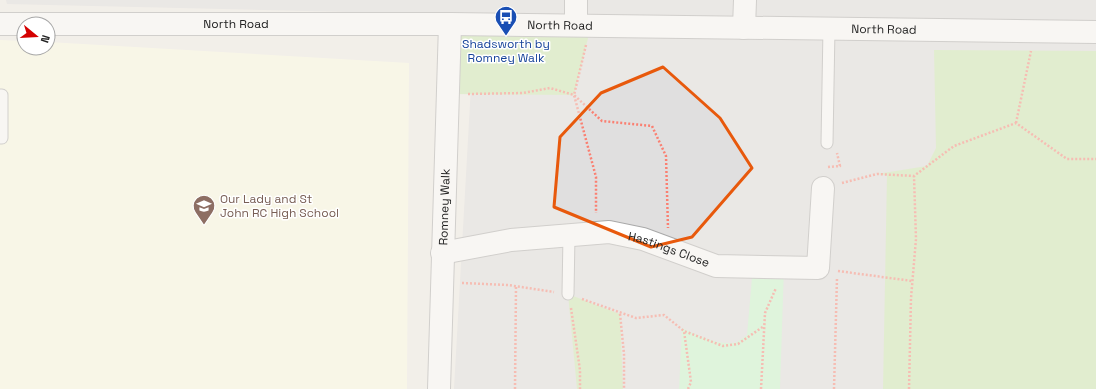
<svg xmlns="http://www.w3.org/2000/svg" width="1096" height="389" viewBox="0 0 1096 389" font-family="'Space Grotesk',sans-serif">
<style>
.residential{fill:#e0dfdf}
.education{fill:#ffffe5}
.grass{fill:#cdebb0}
.park{fill:#c8facc}
.lines{fill:none;stroke-linecap:round;stroke-linejoin:round}
.lane-casing{stroke:#a9a9a9;stroke-width:13}
.street-casing{stroke:#a9a9a9;stroke-width:24}
.path{stroke:#fa8072;stroke-width:2.5;stroke-dasharray:2 2;stroke-linecap:butt}
.lane{stroke:#fff;stroke-width:11}
.street{stroke:#fff;stroke-width:22}
.marked{fill:none;stroke:#e8590c;stroke-width:3;stroke-linejoin:round}
.labels{text-anchor:middle;stroke-width:3;stroke-linejoin:round;paint-order:stroke}
.street-label{font-size:12px;fill:#222;stroke:#fff}
.transit-label{font-size:12px;fill:#164399;stroke:#fff}
.education-label{font-size:12px;fill:#785e54;stroke:#fff;text-anchor:start}
</style>
<rect width="100%" height="100%" fill="#f2efe9"/>
<!-- residential -->
<polygon class="residential" points="6,0 1096,0 1096,389 454,389 475,15 7,4"/>
<!-- education -->
<polygon class="education" points="0,40 24,41 24,48 48,48 48,42 409,63 407,389 0,389"/>
<!-- grass -->
<g class="grass">
<polygon points="450,24 591,26 574,95 447,94"/>
<polygon points="934,50 1096,51 1096,389 883,389 887,175 877,174 927,166 936,148"/>
<polygon points="568,294 620,314 623,389 577,389"/>
</g>
<!-- park -->
<path class="park" d="M 753,266 L 784,267 L 780,389 L 679,389 L 682,328 C 696,335 722,347 737,342 C 740,340 744,337 747,335 Z"/>
<g class="lines">
<!-- lane casing -->
<g class="lane-casing">
<g id="lane">
<polyline points="0,95 2,95 2,138 0,138"/>
<polyline points="827,143 829,28"/>
<polyline points="568,294 569,235"/>
</g>
</g>
<!-- street casing -->
<g class="street-casing">
<g id="street">
<polyline points="576,0 576,25"/>
<path id="s1" d="M 0,24 L 450,24 L 1096,32"/>
<polyline points="744,28 745,0"/>
<path id="s2" d="M 442,253 L 511,240 L 609,232 L 643,239 L 716,266 L 818,268 L 823,188"/>
<path id="s3" d="M 439,389 L 450,24"/>
</g>
</g>
<!-- path -->
<g class="path">
<polyline points="586,45 574,95 596,177 596,213"/>
<polyline points="468,94 523,93 550,88 574,95 602,121 652,126 666,156 668,228"/>
<polyline points="1016,123 1031,51"/>
<polyline points="828,167 840,166 837,153"/>
<polyline points="842,183 877,174 914,176 954,146 1016,123 1067,159 1096,159"/>
<polyline points="838,271 912,281"/>
<polyline points="462,283 508,285 554,292"/>
<polyline points="582,299 636,318 664,315 684,331"/>
<polyline points="571,308 580,370 580,389"/>
<polyline points="620,314 624,354 624,389"/>
<polyline points="515,389 516,286"/>
<polyline points="688,389 691,382 684,331 723,346 738,344 764,326"/>
<polyline points="761,389 765,313 776,288"/>
<polyline points="834,389 837,278"/>
<polyline points="909,389 911,298 916,239 914,176"/>
</g>
<!-- lane -->
<use href="#lane" class="lane"/>
<!-- street -->
<use href="#street" class="street"/>
</g>
<!-- marked area -->
<path d="M0 0H1096V389H0ZM 663,67 L 720,118 L 752,168 L 692,237 L 651,247 L 554,207 L 560,137 L 601,93 Z" fill="#f2efe9" fill-opacity=".55" fill-rule="evenodd"/>
<path class="marked" d="M 663,67 L 720,118 L 752,168 L 692,237 L 651,247 L 554,207 L 560,137 L 601,93 Z"/>
<!-- icons -->
<defs>
<g id="bus-pin" transform="scale(1.15)"><path d="M0 17L-7.5 6A9.5 9.5 0 1 1 7.5 6Z" fill="#1a4fb4" stroke="#fff"/><path d="M-5-6H5V4H4V6H2V4H-2V6H-4V4H-5ZM-3.5-4V0h7V-4ZM-3.5 1.2v1.5H-2V1.2ZM2 1.2v1.5H3.5V1.2Z" fill="#fff"/></g>
<g id="school-pin" transform="scale(1.15)"><path d="M0 17L-7.5 6A9.5 9.5 0 1 1 7.5 6Z" fill="#8d6e63" stroke="#fff"/><path d="M0-5L7-2L0 1L-7-2ZM-4 1L0 2.5L4 1V4Q0 6-4 4Z" fill="#fff"/></g>
</defs>
<g fill-rule="evenodd">
<use href="#bus-pin" x="506" y="17"/>
<use href="#school-pin" x="204" y="206"/>
</g>
<g class="labels">
<!-- street labels -->
<g class="street-label">
<text dy="4" stroke="none"><textPath href="#s1" startOffset="236">North Road</textPath></text>
<text dy="4" stroke="none"><textPath href="#s1" startOffset="560">North Road</textPath></text>
<text dy="4" stroke="none"><textPath href="#s1" startOffset="884">North Road</textPath></text>
<text dy="4" stroke="none"><textPath href="#s3" startOffset="182">Romney Walk</textPath></text>
<text dy="4" stroke="none"><textPath href="#s2" startOffset="231">Hastings Close</textPath></text>
</g>
<!-- transit labels -->
<g class="transit-label">
<text x="506" y="48">Shadsworth by<tspan x="506" dy="14">Romney Walk</tspan></text>
</g>
<!-- education labels -->
<g class="education-label">
<text x="220" y="203">Our Lady and St<tspan x="220" dy="14">John RC High School</tspan></text>
</g>
</g>
<!-- north arrow -->
<g transform="translate(36 36) rotate(108)"><circle r="19" fill="#ffffff" stroke="#a7a7a7"/>
<path d="M0-3L7 15L0 10L-7 15Z" fill="#d40000"/>
<text y="-6" font-size="11" font-weight="bold" text-anchor="middle" fill="#222222">N</text>
</g>
</svg>
